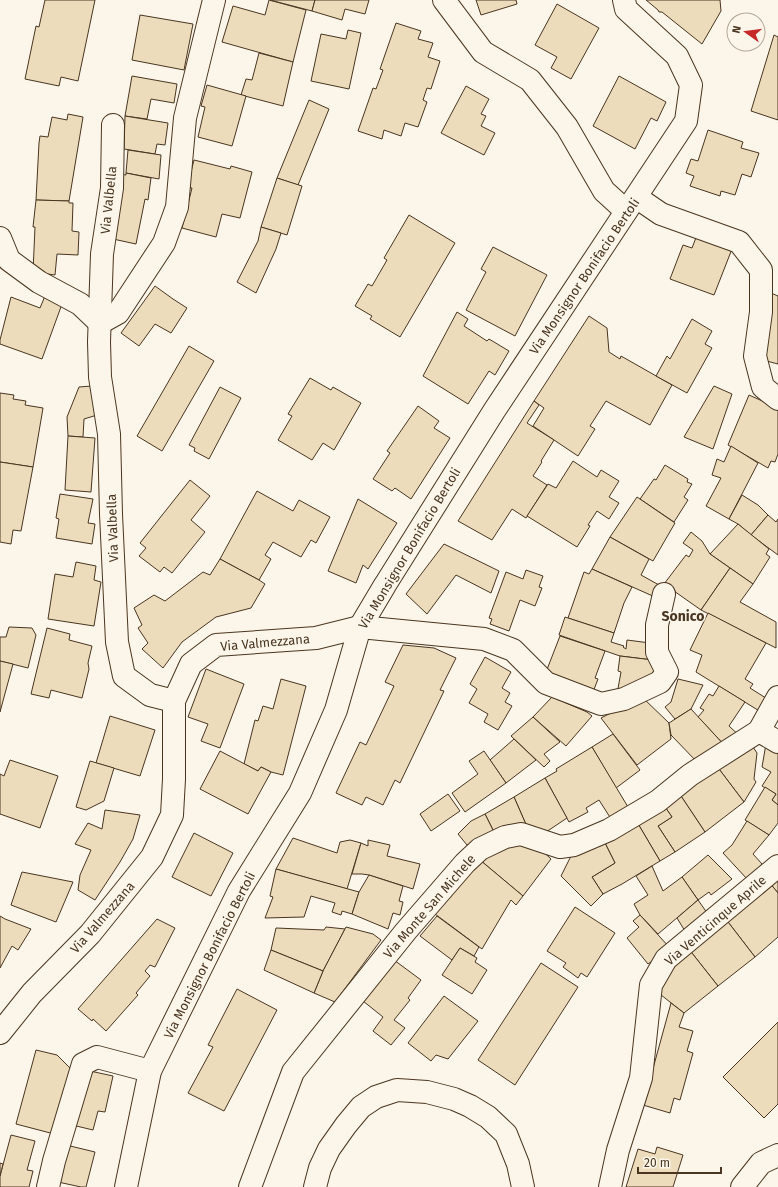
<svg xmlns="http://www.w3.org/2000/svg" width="778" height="1187" viewBox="0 0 778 1187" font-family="'Fira Sans',sans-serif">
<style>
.building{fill:#ecdcbc;stroke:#4a3520}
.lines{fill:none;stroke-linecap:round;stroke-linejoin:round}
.minor-casing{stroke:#4a3520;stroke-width:24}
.secondary-casing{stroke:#4a3520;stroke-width:24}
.minor{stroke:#fbf6e9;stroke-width:22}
.secondary{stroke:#fbf6e9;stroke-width:22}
.labels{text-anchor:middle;stroke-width:3;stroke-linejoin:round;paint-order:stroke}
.street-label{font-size:13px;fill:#4a3520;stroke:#fbf6e9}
.neighbourhood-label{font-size:14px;font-weight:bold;fill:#4a3520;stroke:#fbf6e9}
</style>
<rect width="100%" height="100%" fill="#fbf6e9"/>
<!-- building -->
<g class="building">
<polygon points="45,0 95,0 78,81 61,77 59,86 25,79 36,26 39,27"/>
<polygon points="269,0 306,10 293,62 222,42 233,6 265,15"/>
<polygon points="270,0 315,0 312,11"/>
<polygon points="315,0 369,0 365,14 345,9 342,20 312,11"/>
<polygon points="476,0 516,0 517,4 481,15"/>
<polygon points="646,0 720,0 721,11 702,44 662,12 659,12 658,10"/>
<polygon points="557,4 599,28 571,79 551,68 557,57 535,45"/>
<polygon points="140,15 193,24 184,70 132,60"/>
<polygon points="396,23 421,31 418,39 433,43 428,57 440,61 431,89 427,88 423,100 427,102 418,127 405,123 401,136 384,130 382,139 358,131 373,88 376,89 383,70 380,69"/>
<polygon points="348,30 361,33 349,89 311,81 321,34 346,39"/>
<polygon points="774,35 778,37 778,120 751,111"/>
<polygon points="259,53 293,62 283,106 241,95 246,79 252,80"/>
<polygon points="132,76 177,84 174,103 151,99 147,119 125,116"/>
<polygon points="619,76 666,102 657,121 651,118 635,149 593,126"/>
<polygon points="207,85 246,96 232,146 198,137 205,107 201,106"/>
<polygon points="466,86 489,99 481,114 486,116 481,126 495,133 484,155 441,133"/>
<polygon points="309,100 329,109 298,185 277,178"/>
<polygon points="68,114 83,117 69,201 36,200 39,143 40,136 48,137 52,117 67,120"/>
<polygon points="125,116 168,123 165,145 157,144 155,154 124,149"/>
<polygon points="708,130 743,142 741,148 759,153 751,177 742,174 735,195 721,191 720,196 690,186 694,176 686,173 691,159 698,161"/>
<polygon points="128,150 161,155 159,179 126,173"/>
<polygon points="194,160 230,169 231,166 252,172 240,218 222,214 216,237 182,228 192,188 187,187"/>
<polygon points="126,173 151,178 148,200 145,199 136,244 113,239 119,174 126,175"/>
<polygon points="277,178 302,186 287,235 261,227"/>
<polygon points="36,200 69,201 69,203 73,203 72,231 79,232 78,255 57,254 55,275 33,272 35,227 33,227"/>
<polygon points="409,215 455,243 400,337 370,319 372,316 355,306 368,284 372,286 387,260 384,258"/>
<polygon points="261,227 281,233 276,249 256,293 237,282 258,241"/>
<polygon points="697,235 732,249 714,295 670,279 683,245 692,248"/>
<polygon points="493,247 547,275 515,336 466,310 486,272 481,269"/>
<polygon points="155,286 173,299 187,308 171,333 155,324 139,346 121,333"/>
<polygon points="771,293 778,296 778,364 759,359"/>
<polygon points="45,296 62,304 42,359 0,344 0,340 11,297 40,308"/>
<polygon points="457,312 468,319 464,326 487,341 489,339 509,351 495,375 489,371 468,404 423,376"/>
<polygon points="589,316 607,328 609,352 620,359 621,356 672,385 650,425 606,401 590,426 595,429 578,456 533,426 544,408 534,401"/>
<polygon points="692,319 712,331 705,344 712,348 687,393 656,376 667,356 670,359"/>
<polygon points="189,346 214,361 162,451 137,436"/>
<polygon points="310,378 331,390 333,387 361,403 334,450 323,443 312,460 278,440 292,416 288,414"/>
<polygon points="92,386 97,415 84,419 83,437 68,436 67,417 79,387"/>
<polygon points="714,386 732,394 713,449 684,437"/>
<polygon points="220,387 241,398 209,459 194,451 195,448 189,445"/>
<polygon points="0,393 14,395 13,399 26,401 25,405 43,408 33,467 0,462"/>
<polygon points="749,395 769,404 778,410 778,454 775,462 771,461 768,468 728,445"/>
<polygon points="534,401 539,405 527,423 554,440 541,461 542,462 533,476 547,485 526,518 512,509 492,540 458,521"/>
<polygon points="418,406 439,421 434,428 450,438 411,499 395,488 392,491 373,479 390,453 387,451"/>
<polygon points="68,436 95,438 91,492 65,490"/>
<polygon points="731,446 758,463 729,519 706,506 721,478 712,475 717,459 724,462"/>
<polygon points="573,461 597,477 601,470 619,481 609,497 619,503 609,519 597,511 588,525 590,526 577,547 527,516 548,484 556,488"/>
<polygon points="0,462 33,467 21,531 13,530 11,544 0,542"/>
<polygon points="665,465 688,479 687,482 692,484 684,497 688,500 674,522 640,499 654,479 656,480"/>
<polygon points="190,480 210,496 191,520 205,532 172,573 164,567 160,572 139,556 146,548 140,543"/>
<polygon points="257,491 293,511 299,500 330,517 316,543 311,540 301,557 273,542 265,555 271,559 259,580 220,559"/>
<polygon points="60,494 93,499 88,523 95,524 92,544 56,538 59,519 56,518"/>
<polygon points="742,495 758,505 768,515 751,535 738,524 729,519"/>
<polygon points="637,497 675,523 653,561 610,537"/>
<polygon points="358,499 397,523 368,569 363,565 356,583 328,571"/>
<polygon points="768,515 776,522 778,519 778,555 751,535"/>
<polygon points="738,524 769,549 766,554 770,557 753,584 710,554"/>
<polygon points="691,532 702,541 710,554 730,568 701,610 664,584 686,555 689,557 693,550 683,543"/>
<polygon points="610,537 649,559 641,575 659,585 655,597 592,569"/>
<polygon points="444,544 499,571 491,593 456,575 427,614 406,594"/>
<polygon points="220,559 259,580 265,584 251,608 216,617 182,642 163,668 142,649 148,643 138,628 142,625 134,608 154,595 165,601 203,572 210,575"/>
<polygon points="76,562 96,566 94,580 101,582 94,626 48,619 55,574 73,577"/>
<polygon points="730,568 753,584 740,602 776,622 776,648 701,610"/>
<polygon points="592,569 632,587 624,603 614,633 568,618 584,572 589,574"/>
<polygon points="526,570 543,576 539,587 542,588 535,606 520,600 509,631 490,624 492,619 489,618 506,572 523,579"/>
<polygon points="708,613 766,643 745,679 753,684 750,688 769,700 761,712 696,672 702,655 690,650"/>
<polygon points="565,617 614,633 611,642 624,646 623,647 626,649 627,640 650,643 653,660 620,656 559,635"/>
<polygon points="9,627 32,628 36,635 28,668 0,661 0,637 6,637"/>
<polygon points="47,628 70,634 69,640 92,646 88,663 89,669 82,698 51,690 49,698 31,694"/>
<polygon points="560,636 605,651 595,678 598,679 593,692 546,672"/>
<polygon points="403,645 434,648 456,658 440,690 444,691 400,783 395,780 383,805 366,797 362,805 336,793 360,742 366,745 394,686 385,682"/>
<polygon points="620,656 653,660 654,680 617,694 621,672 618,671"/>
<polygon points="485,657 511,672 502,688 510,693 505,702 512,706 498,730 484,722 488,714 469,703 477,689 470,684"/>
<polygon points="0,661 13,664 0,712"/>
<polygon points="206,669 244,684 220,748 201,741 208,724 188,717"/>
<polygon points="281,679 306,686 283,775 271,772 261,767 258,771 244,764 255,720 258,721 263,706 273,709"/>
<polygon points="678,679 703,685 691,709 675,719 665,707 671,702"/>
<polygon points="719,686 745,702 729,726 742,738 728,749 698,717 704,710 700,708 709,694 713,696"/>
<polygon points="552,697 587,712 592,716 566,746 533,717"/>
<polygon points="642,697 669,723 671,739 637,765 601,718"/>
<polygon points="691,709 726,747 698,763 671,735 669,723"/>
<polygon points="110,716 155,730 140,776 96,763"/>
<polygon points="533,717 560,742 544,754 550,761 544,767 511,736"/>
<polygon points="613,734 640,770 616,788 592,747"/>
<polygon points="514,739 536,760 506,783 490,760"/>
<polygon points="751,744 757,753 754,779 756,782 744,802 716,765"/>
<polygon points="766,744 778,751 778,805 772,800 776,794 762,786 771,772 762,767"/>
<polygon points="592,747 631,812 613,822 599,800 586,808 588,812 569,822 545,778 557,771 556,769"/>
<polygon points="220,751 258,771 261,767 271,772 248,814 200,789"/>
<polygon points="484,751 506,783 465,812 452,793 478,774 469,761"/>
<polygon points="10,760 58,776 40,828 0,814 0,774 4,776"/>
<polygon points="90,761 114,768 104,801 86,810 76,807"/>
<polygon points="716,765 744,802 705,832 679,793"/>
<polygon points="545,778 567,818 543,834 528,829 514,797"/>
<polygon points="765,787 776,794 772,800 778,805 778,823 769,835 745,820"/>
<polygon points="679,793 705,832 675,852 658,826 672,817 663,804"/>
<polygon points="448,794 460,811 431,831 420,814"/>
<polygon points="514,797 528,829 496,836 485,814"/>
<polygon points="663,804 672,817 658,826 675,852 660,861 637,822"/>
<polygon points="105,810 140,815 133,839 120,862 95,900 78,890 80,875 91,850 75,844 88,823 102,829"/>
<polygon points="485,814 496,836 472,845 467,845 458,834 471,821"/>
<polygon points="747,821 769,835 753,854 762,864 748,880 723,853 732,845"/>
<polygon points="637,822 660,861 622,884 603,894 592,877 615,863 604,841"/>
<polygon points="194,833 233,853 211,896 172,877"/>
<polygon points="522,837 533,842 551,859 523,896 480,860"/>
<polygon points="293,838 337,853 340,842 350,840 361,843 347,889 276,869"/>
<polygon points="368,840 390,845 387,856 420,864 413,889 369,875 362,874 352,874 361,843 368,846"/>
<polygon points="604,841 615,863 592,877 603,894 591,906 561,876 572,854"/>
<polygon points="708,855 732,879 711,895 709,892 698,900 682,877"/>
<polygon points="480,860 523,896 516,905 511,900 482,949 435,914"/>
<polygon points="652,866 663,891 682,877 698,900 658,934 640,915 634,904 648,895 636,876"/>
<polygon points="276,869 359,892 352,914 342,911 341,915 332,912 335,903 311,896 304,917 265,918 273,897 270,896"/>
<polygon points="22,872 73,882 56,922 11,905"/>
<polygon points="778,874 778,893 769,882"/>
<polygon points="369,875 403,886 399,901 403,902 400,915 393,913 388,929 352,914 359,892"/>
<polygon points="769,882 778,893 778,937 755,957 725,918"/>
<polygon points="698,900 710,917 688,936 677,918"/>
<polygon points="575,907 615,933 587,977 581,973 578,978 563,967 566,963 547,951"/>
<polygon points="640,915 670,948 648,964 627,938 639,927 633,921"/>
<polygon points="0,916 5,919 31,929 18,950 12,946 0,968"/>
<polygon points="437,916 479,947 474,956 460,948 452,960 420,936"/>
<polygon points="725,918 755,957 718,986 688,948"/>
<polygon points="157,919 175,928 155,967 150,965 145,971 150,976 136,993 138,995 106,1031 93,1019 92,1021 78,1009"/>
<polygon points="326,927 345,929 323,971 271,950 276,928 324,930"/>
<polygon points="346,927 373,934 381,940 335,1002 314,993 323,971"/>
<polygon points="460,948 477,958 475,962 487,970 472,994 442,975"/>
<polygon points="688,948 718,986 684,1013 656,991"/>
<polygon points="271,950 323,971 314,993 264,970"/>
<polygon points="394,960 421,980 408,998 410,1000 394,1020 405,1028 391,1045 373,1031 383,1017 363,1001"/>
<polygon points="541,963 578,987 515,1085 478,1060"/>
<polygon points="237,989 277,1010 224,1111 188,1093 213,1047 208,1045"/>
<polygon points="444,996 478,1021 448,1059 436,1055 431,1061 408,1043"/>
<polygon points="671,1003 684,1013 679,1027 693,1031 687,1051 693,1053 680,1100 674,1098 670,1113 643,1105"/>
<polygon points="778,1022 778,1104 764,1118 723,1077"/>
<polygon points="36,1050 57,1055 74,1072 58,1135 16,1124"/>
<polygon points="90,1071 113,1076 105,1112 98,1111 93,1130 68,1124"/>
<polygon points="11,1135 35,1141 27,1170 33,1171 29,1187 0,1187 0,1176"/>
<polygon points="66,1145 95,1152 86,1187 81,1187 58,1182"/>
<polygon points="657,1147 683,1155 673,1187 626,1187 638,1149 655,1154"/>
<polygon points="0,1163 3,1164 0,1176"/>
</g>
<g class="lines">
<!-- minor casing -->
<g class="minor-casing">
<g id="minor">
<polyline points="444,0 483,52 530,80 567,127 604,191 626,211"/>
<polyline points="113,125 112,188 102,254 99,342 100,377 109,434 111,514 117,642 124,676 150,695 174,701"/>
<polyline points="636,197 661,214 739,242 761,270 761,312 755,356 763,387 778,399"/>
<polyline points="0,238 9,260 39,282 80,304 100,323 118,313 164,243 177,207 185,118 214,0"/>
<polyline points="759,731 778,742"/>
<polyline points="0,1033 32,993 90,934 152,857 172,815 174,779 174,701 191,664 216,645 316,638 360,627 484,639 513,650 546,683 601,704 624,699 660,682 667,672 657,652 657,625 664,594"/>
<polyline points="48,1187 54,1161 83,1064 97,1057 150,1071"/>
<polyline points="126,1187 150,1071 239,891 300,793 336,710 360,627 385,585 494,411 686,121 691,85 677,56 626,9 624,0"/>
<polyline points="250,1187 293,1072 406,931 465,863 480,849 505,837 521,834 560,847 574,845 609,830 658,801 690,775 759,731 778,697"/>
<polyline points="610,1187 618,1150 641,1078 651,985 666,959 778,866"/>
</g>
</g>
<!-- secondary casing -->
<g class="secondary-casing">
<g id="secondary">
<polyline points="315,1187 320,1168 329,1149 346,1125 361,1107 376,1097 397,1090 427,1092 454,1099 470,1106 488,1117 506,1134 518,1164 523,1187"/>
<polyline points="742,1187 761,1163 778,1155"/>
</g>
</g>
<!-- minor -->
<use href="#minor" class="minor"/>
<!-- secondary -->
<use href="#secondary" class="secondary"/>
</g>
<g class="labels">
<!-- street labels -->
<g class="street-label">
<text transform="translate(108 200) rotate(-84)" y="5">Via Valbella</text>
<text transform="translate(584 276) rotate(-56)" y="5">Via Monsignor Bonifacio Bertoli</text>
<text transform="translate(112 528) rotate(-92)" y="5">Via Valbella</text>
<text transform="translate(409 548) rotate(-59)" y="5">Via Monsignor Bonifacio Bertoli</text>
<text transform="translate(265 642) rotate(-5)" y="5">Via Valmezzana</text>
<text transform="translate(429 906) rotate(-49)" y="5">Via Monte San Michele</text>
<text transform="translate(102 917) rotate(-49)" y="5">Via Valmezzana</text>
<text transform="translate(715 920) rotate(-41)" y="5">Via Venticinque Aprile</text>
<text transform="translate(209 955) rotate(-63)" y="5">Via Monsignor Bonifacio Bertoli</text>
</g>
<!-- neighbourhood labels -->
<g class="neighbourhood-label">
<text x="683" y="621">Sonico</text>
</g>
</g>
<!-- north arrow -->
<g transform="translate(746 32) rotate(284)"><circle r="19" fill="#fbf6e9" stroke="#b4a999"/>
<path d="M0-3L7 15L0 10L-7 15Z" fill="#c62828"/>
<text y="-6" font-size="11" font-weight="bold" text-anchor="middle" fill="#4a3520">N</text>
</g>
<!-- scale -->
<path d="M638 1167v6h83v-6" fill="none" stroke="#4a3520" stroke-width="2"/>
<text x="644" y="1167" font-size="12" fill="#4a3520" stroke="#fbf6e9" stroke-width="3" paint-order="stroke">20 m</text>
</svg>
